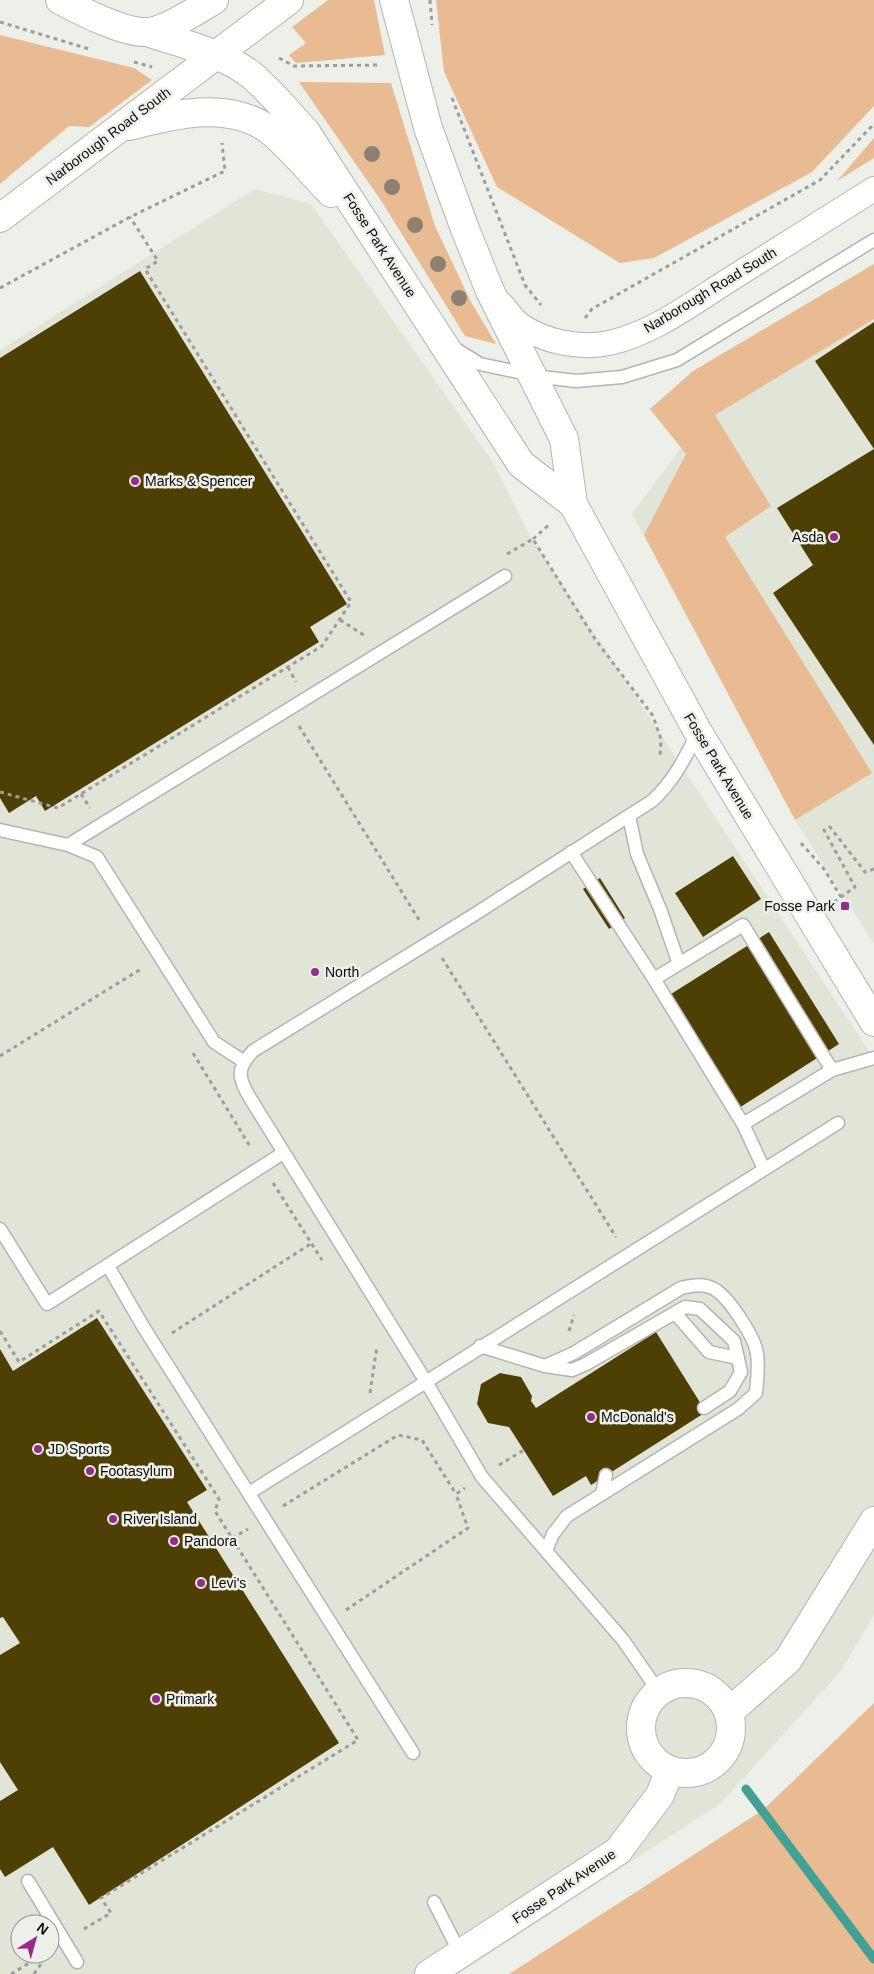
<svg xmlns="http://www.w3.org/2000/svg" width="874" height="1974" viewBox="0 0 874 1974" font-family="Helvetica,sans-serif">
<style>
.built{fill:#e0e5d7;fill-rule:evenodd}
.green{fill:#e8bb92}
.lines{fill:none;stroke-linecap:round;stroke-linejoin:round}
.stream{stroke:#42a194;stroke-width:9}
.building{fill:#4e3f05}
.lane-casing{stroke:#b3b6b0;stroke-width:15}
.street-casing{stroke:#b3b6b0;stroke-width:26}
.secondary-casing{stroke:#b3b6b0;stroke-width:30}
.highway-casing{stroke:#b3b6b0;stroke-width:30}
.path{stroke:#9d9e9a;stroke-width:3;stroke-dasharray:4 4;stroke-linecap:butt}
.lane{stroke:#fff;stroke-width:12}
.street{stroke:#fff;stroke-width:24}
.secondary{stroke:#fff;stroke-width:28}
.highway{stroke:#fff;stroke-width:28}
.tree{fill:#8d8272}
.poi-dot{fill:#992a89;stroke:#edefe9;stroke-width:2}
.labels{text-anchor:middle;stroke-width:5;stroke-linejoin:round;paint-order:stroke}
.street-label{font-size:14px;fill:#0c0c0a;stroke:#edefe9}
.poi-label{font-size:14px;fill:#0c0c0a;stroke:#edefe9;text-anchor:start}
</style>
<rect width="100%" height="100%" fill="#edefe9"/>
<!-- built -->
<g class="built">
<path d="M 255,189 L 311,204 L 494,464 L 529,534 L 874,1059 L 874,1615 L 841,1671 L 720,1804 L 458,1974 L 0,1974 L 0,350 ZM 20,1924 L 50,1924 L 50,1954 L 20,1954 Z"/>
<polygon points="874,311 874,944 798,825 632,514 709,410"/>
</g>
<!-- green -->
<g class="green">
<polygon points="328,0 374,0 385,55 296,63 289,55 306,43 292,27"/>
<polygon points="436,0 874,0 874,106 812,172 654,258 620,263 497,187 444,72"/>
<polygon points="0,35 134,68 152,80 89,127 69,126 0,184"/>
<polygon points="299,82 391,83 435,226 471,302 496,344 465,336 382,202"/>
<polygon points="874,138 874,158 837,181"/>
<polygon points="874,264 874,319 715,415 771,506 725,537 872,773 795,820 644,535 686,454 650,409 693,371"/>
<polygon points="874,1703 874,1974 509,1974 763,1810"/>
</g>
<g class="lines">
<!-- stream -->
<polyline class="stream" points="746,1789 874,1959"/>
</g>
<!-- building -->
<g class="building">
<polygon points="140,271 347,604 310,627 319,642 45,811 36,796 9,813 0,798 0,358"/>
<polygon points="874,322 874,745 773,593 813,565 777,508 874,449 815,361"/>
<polygon points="733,856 761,899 703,937 675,893"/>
<polygon points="600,878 625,918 609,929 583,889"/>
<polygon points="769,932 839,1044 731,1113 660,1001"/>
<polygon points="97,1318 207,1490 187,1502 339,1743 89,1905 53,1847 5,1877 0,1869 0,1801 18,1790 0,1762 0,1655 20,1643 3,1617 0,1618 0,1349 13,1371"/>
<polygon points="656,1332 706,1412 591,1485 586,1476 553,1496 509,1427 488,1423 477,1404 481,1384 500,1373 521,1377 532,1396 531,1401 536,1408"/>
</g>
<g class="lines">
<!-- lane casing -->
<g class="lane-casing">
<g id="lane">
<polyline points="454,348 480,364 542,377 576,381 622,377 677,360 874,240"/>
<polyline points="629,816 637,854 660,909 679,964"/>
<polyline points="0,830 68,845 97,857 214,1042 243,1061"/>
<polyline points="68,845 505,576"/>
<polyline points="571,852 654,979 743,1124 832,1070 874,1058"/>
<polyline points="654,979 743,925 832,1070"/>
<polyline points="743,1124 764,1169"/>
<polyline points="0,1229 47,1304 283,1153"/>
<polyline points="108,1266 144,1328 413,1753"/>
<polyline points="675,1313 709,1352 738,1358"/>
<path d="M 480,1346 L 545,1366 L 574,1353 L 681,1288 C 691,1286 702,1283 712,1288 C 727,1294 755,1337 757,1354 C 759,1366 757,1380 756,1393 L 738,1409 L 567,1516 L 553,1534 L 546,1551"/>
<polyline points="545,1366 572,1370 586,1364 685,1307 700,1309 734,1341 741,1372 730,1391 704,1408"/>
<polyline points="249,1493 838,1123"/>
<polyline points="602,1494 606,1475"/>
<path d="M 659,1692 L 623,1640 L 482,1477 L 425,1380 L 250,1098 C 238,1078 236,1069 253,1051 L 472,916 L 652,801 C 674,781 685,758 698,732"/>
<polyline points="28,1881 77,1962"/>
<polyline points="434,1902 461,1955"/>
</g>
</g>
<!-- street casing -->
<g class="street-casing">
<path id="street" d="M 501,304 C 507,310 512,319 519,324 C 543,342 580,349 609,343 C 651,334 690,305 726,282 C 775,251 825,220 874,189"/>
</g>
<!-- secondary casing -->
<g class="secondary-casing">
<g id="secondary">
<polyline points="394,0 428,128 465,229 490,291 564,439 573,504 698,732 874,1022"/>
<path d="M 148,32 C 182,44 221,52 250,74 C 271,91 288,113 306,132 L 521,464 L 573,504"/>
<path d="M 129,126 C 172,115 224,101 265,127 C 286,141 312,174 331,193"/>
<polyline points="0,218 289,0"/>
<circle cx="686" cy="1728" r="45"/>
<polyline points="729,1712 788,1660 874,1521"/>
<polyline points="429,1974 618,1851 660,1795 670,1770"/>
</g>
</g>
<!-- highway casing -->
<g class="highway-casing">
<path id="highway" d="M 60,0 C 81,11 125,34 148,32 C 165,31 199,9 214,0"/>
</g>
<!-- path -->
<g class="path">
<polyline points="430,0 432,25"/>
<polyline points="0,22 89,49"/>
<polyline points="279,58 294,66 381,65"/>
<polyline points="134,62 152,67"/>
<polyline points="452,98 525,285 541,305"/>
<polyline points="0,288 130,217 225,171 222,143"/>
<polyline points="585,318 592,309 820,180 874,124"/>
<polyline points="533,539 551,523"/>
<polyline points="507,554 533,539 595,639 653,716 661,739 660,757"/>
<polyline points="340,620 367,637"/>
<polyline points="288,667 296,682"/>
<polyline points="299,726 421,923"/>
<polyline points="0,792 58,808 322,646 351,602 145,269 158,261 130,217"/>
<polyline points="81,794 90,808"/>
<polyline points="801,843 824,869 841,897"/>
<polyline points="834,902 855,887 824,830 830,827 865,872 874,869"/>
<polyline points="442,958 616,1237"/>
<polyline points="193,1053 251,1148"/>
<polyline points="0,1056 141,969"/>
<polyline points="273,1183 322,1260"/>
<polyline points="0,1331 19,1362 99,1311 219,1499 215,1511 358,1740 101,1898 111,1913 82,1930"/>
<polyline points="569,1331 574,1315"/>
<polyline points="172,1333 312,1243"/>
<polyline points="370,1393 377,1346"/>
<polyline points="499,1465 524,1450"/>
<polyline points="283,1506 398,1435 422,1440 456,1494"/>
<polyline points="232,1538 248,1529"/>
<polyline points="346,1610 468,1528 456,1494 465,1488"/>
<polyline points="11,1974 44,1954"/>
<polyline points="34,1974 48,1954"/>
</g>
<!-- lane -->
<use href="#lane" class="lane"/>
<!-- street -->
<use href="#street" class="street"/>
<!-- secondary -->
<use href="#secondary" class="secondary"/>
<!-- highway -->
<use href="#highway" class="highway"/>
</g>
<!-- trees -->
<g class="tree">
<circle cx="372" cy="154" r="8"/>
<circle cx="392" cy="187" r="8"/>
<circle cx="415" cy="225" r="8"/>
<circle cx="438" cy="264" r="8"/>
<circle cx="459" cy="298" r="8"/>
</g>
<!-- markers -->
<g class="poi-dot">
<circle cx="135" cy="481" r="5"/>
<circle cx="834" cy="537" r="5"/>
<rect x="840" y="901" width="10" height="10" rx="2.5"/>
<circle cx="315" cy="972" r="5"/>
<circle cx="591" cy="1417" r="5"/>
<circle cx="38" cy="1449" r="5"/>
<circle cx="90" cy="1471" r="5"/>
<circle cx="113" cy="1519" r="5"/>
<circle cx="174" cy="1541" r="5"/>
<circle cx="201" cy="1583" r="5"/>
<circle cx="156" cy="1699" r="5"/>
</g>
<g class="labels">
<!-- street labels -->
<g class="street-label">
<text transform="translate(108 136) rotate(-37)" y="5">Narborough Road South</text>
<text transform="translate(380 245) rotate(57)" y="5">Fosse Park Avenue</text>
<text transform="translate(710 290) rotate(-31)" y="5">Narborough Road South</text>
<text transform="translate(719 766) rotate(59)" y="5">Fosse Park Avenue</text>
<text transform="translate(564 1886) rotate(-34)" y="5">Fosse Park Avenue</text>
</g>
<!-- poi labels -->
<g class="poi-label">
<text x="145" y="486">Marks &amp; Spencer</text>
<text x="824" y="542" text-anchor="end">Asda</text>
<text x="835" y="911" text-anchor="end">Fosse Park</text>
<text x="325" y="977">North</text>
<text x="601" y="1422">McDonald's</text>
<text x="48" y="1454">JD Sports</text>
<text x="100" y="1476">Footasylum</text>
<text x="123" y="1524">River Island</text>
<text x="184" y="1546">Pandora</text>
<text x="211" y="1588">Levi's</text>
<text x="166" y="1704">Primark</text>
</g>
</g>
<!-- north arrow -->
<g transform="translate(35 1939) rotate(37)"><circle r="24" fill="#edefe9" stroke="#939490"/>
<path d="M0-4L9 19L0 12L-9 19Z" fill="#992a89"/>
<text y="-8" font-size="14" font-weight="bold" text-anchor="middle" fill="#0c0c0a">N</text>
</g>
</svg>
